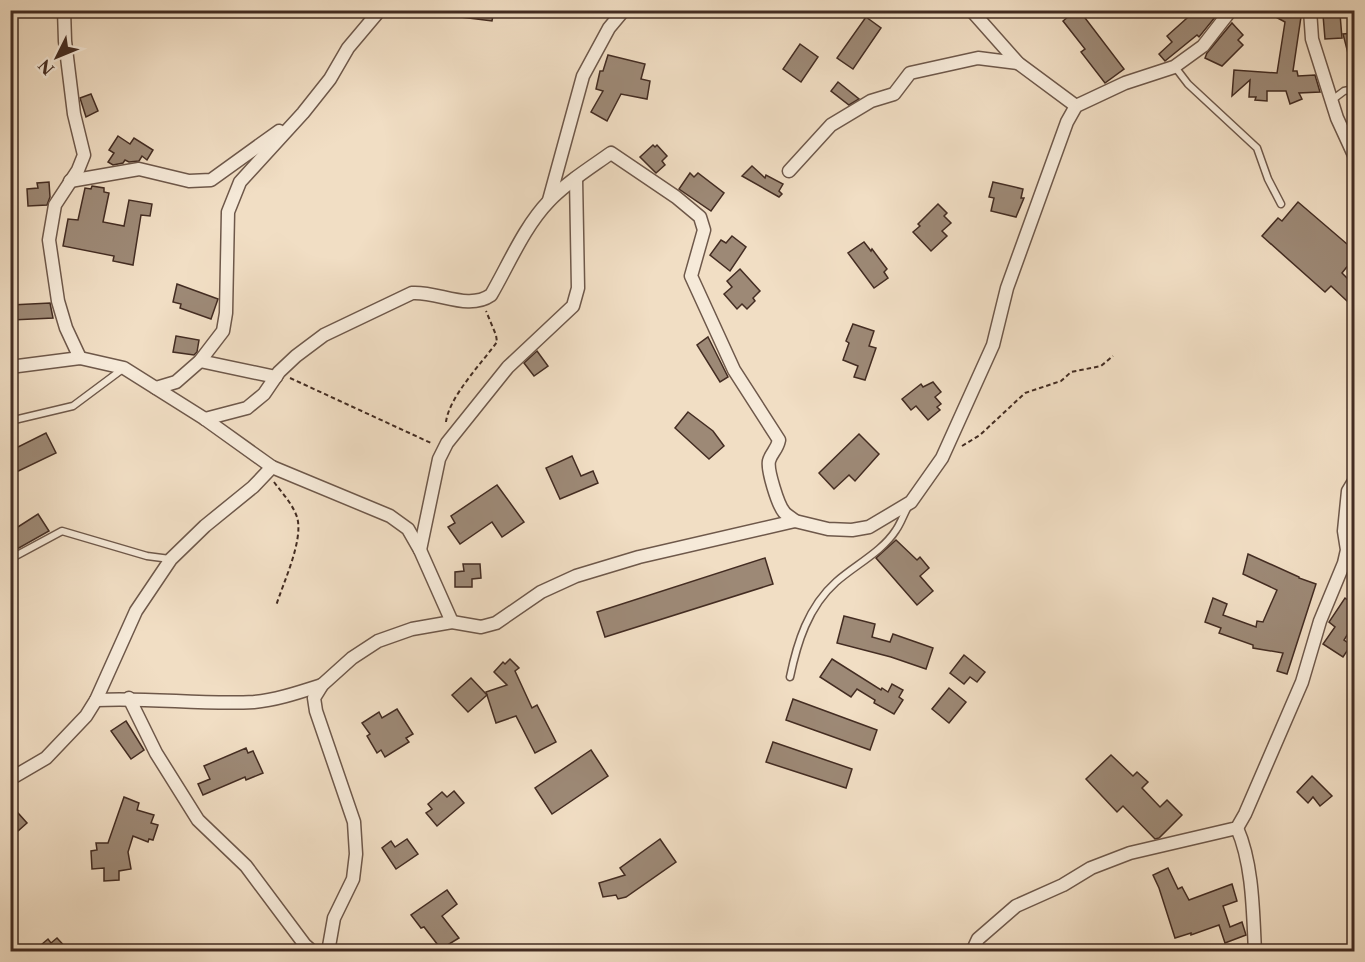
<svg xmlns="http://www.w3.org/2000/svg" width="1365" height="962" viewBox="0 0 1365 962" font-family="'Libre Caslon Text',serif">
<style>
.building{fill:#9d8976;stroke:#432c22;stroke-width:1.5}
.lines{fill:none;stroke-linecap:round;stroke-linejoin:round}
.lane-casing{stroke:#6e584a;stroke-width:9}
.street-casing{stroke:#6e584a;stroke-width:15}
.path{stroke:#432c22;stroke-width:2;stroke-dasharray:4.5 3;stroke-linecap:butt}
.lane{stroke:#f6ead9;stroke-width:6}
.street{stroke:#f6ead9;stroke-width:12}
</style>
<rect width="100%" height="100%" fill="#f1dec4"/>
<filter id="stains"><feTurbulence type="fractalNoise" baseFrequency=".00333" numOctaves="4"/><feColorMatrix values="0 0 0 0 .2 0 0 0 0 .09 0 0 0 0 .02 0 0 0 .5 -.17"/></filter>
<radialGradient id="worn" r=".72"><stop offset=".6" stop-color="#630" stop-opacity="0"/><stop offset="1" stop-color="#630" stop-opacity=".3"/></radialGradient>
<!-- building -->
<g class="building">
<polygon points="461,10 494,10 492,21 461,17"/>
<polygon points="1076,10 1079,10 1124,69 1105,83 1081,52 1085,49 1063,21"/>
<polygon points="1196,10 1220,11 1199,37 1197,35 1165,61 1159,54 1172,42 1167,36"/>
<polygon points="1263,10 1302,10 1293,71 1297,71 1298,76 1315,75 1320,92 1299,93 1302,99 1290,104 1286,91 1267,91 1267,101 1255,100 1256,97 1249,97 1250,80 1232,96 1234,70 1277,73 1285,22"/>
<polygon points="1340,14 1342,38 1325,39 1323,15"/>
<polygon points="866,17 881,28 853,69 837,58"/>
<polygon points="1232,23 1243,35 1238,40 1243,45 1222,66 1205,58 1207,53"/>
<polygon points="1354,33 1354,64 1351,65 1343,34"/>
<polygon points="800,44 818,57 801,82 783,69"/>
<polygon points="608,55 645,64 641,79 650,81 647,99 621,94 607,121 591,112 603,91 596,89 600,71 603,71"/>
<polygon points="838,82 859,99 849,105 831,91"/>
<polygon points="91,94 98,111 86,117 80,98"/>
<polygon points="118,136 130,144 134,138 153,150 147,160 142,156 139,161 129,162 125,160 123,163 113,165 108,162 114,153 109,150"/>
<polygon points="653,145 655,147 657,145 667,156 662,161 665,165 656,173 640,157"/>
<polygon points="752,166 765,178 766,175 783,184 779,191 782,194 779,197 742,176"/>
<polygon points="690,173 694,177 698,173 724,193 711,211 679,189"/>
<polygon points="49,182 50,197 47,205 28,206 27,189 38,188 37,183"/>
<polygon points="993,182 1023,189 1021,198 1024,198 1016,217 991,211 994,198 989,197"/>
<polygon points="92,186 104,188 104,192 109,193 103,222 124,226 129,200 152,204 150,216 141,215 133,265 113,261 114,256 63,246 68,219 78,220 85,188 91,189"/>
<polygon points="1298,202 1354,250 1354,258 1342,273 1354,285 1354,295 1348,302 1331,286 1325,292 1262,236 1278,218 1282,221"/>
<polygon points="938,204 947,213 944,216 951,223 942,231 947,236 931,251 913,232 920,226 918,224"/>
<polygon points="732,236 746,247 730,271 710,255 721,240 726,243"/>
<polygon points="864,242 871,251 872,249 887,269 884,272 888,278 874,288 848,253"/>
<polygon points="740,269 760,291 753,298 755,301 747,309 742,304 737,309 724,294 732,287 727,281"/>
<polygon points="177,284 218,299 211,319 180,308 181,304 173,302"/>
<polygon points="50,303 53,318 12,320 11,305"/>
<polygon points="853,324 874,331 869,346 876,348 865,380 854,377 858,366 843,360 849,343 846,341"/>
<polygon points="176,336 199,340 197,352 194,355 173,352"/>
<polygon points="708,337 728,377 720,382 697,345"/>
<polygon points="537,351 548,366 534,376 524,363"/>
<polygon points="933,382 941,392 935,397 941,404 937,407 940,410 928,420 916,406 911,410 902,399 921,384 923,387"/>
<polygon points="688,412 713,431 724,446 709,459 675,428"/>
<polygon points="46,433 56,453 10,475 10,451"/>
<polygon points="859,434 879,454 855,481 849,475 834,489 819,473"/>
<polygon points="572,456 581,476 593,471 598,483 560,499 546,468"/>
<polygon points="497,485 524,522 502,537 492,522 460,544 448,527 455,523 451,516"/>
<polygon points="38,514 49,531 10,553 10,532"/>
<polygon points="896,540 917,560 920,557 929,568 920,576 933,591 917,605 876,558"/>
<polygon points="1248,554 1299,577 1299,578 1316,584 1287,674 1277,671 1283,653 1253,648 1253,645 1219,633 1221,628 1205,622 1213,598 1227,604 1223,615 1256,627 1257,621 1263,622 1277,590 1243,574"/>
<polygon points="765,558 773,584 605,637 597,612"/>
<polygon points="463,564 480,564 481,578 472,579 472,587 455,587 455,572 464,571"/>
<polygon points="1345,598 1354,605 1354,624 1344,640 1351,645 1343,657 1323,644 1335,627 1329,622"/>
<polygon points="844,616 875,624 872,637 890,642 893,634 933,648 926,669 891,657 837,643"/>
<polygon points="964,655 985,672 977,682 970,677 964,684 950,673"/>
<polygon points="510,659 519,668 515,671 532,708 537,705 556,742 535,753 516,716 496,723 486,692 507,685 494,672 503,662 505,664"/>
<polygon points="832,659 881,690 882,688 888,692 892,684 903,690 899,697 903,700 894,714 874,703 875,700 857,689 851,697 820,677"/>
<polygon points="471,678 487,695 468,712 452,695"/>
<polygon points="949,688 966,702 949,723 932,709"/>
<polygon points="793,699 877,730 870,750 786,720"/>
<polygon points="397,709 413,734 406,738 409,742 385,757 381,750 377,753 367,736 370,734 362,723 379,712 382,718"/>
<polygon points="126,721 144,750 131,759 111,731"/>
<polygon points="773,742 852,769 846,788 766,762"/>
<polygon points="246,748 248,753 253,751 263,773 246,780 245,777 203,795 198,784 210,779 204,766"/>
<polygon points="591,750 608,776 552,814 535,788"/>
<polygon points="1111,755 1133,776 1137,772 1148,782 1142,788 1160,807 1167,800 1182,815 1159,838 1155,839 1123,806 1117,812 1086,779"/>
<polygon points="1312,776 1332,796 1320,806 1313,797 1308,803 1297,792"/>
<polygon points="454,791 464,803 437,826 426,813 432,809 428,804 442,792 447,797"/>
<polygon points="124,797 139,803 137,810 154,815 151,823 158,825 153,840 149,839 148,842 133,836 128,852 131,869 119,871 119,880 104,881 104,868 92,869 91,851 97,850 96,843 108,843"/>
<polygon points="10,804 27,823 10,838"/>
<polygon points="407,839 418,854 396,869 382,848 391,841 395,847"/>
<polygon points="660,839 676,862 626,897 618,899 616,895 603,897 599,883 625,875 620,868"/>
<polygon points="1168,868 1178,889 1182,887 1189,900 1232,884 1237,901 1223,906 1230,927 1242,922 1246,935 1225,943 1219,925 1191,935 1191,933 1175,938 1159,888 1153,875"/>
<polygon points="447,890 457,904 442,916 459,938 441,949 424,927 421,928 411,915"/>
<polygon points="57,938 69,951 34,951 48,939 51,943"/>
</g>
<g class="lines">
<!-- lane casing -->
<g class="lane-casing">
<g id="lane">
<polyline points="1175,67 1188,84 1257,148 1268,179 1281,204"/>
<polyline points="1332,100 1344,91 1354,89"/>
<polyline points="10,421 73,406 124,368"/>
<polyline points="10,559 62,531 147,556 170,559"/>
<path d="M 790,677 C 797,643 808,607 836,582 C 855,565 882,552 896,530 C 901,523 904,513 909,505"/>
</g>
</g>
<!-- street casing -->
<g class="street-casing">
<g id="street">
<polyline points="64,10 65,41 74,114 84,155 78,170 55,205 49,240 58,301 66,328 80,358"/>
<polyline points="971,10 1018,63 1076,106"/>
<polyline points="1310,10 1312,39 1337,118 1354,155"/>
<polyline points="789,171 831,125 871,101 894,94 910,73 978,58 1018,63"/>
<polyline points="70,181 139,169 189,181 211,180 279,131"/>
<polyline points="549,200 583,76 609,28 624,10"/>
<polyline points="200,361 276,377"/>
<polyline points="10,367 80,358 124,368 205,419 272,467 390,516 408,529 420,550 452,622"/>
<polyline points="156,388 176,382 200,361 223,331 226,313 228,212 240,182 303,113 330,79 348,48 380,10"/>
<path d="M 205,419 L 247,408 L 264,394 L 279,372 L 296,356 L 324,335 L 412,293 C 438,291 468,311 491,295 C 509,264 524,227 549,201 C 567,182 590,168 611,153 L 676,197 L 700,217 L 704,230 L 691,276 L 734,370 L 779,440 C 777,450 771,453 769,461 C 767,470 778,505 784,512 C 786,515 792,518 795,521"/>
<polyline points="420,550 439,459 447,443 508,367 573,306 578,288 576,178"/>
<polyline points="129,698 156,753 198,820 246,866 305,945 313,952"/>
<path d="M 96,700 C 149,697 202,705 254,702 C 277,700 300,692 322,685"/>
<polyline points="10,779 46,758 86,716 96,700 136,611 171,559 205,526 253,487 272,467"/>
<path d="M 1237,828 C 1253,864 1253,913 1255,952"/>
<polyline points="328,952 334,918 353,879 356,854 354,822 316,711 314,698 322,685 352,658 378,641 412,629 452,622 481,627 496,623 541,592 576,576 639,557 795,521 828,529 852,530 869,527 911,502 942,458 993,345 1007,288 1067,122 1076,106 1125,83 1174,67 1203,46 1231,10"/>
<polyline points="972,952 978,939 1016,906 1063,885 1091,868 1130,853 1237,828 1245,814 1302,682 1320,621 1344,563 1347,550 1344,531 1348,491 1354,481"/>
</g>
</g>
<!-- path -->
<g class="path">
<polyline points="290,378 431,443"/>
<path d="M 446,422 C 449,397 481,364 497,342 L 496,335 L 486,311"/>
<polyline points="962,446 980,435 1025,393 1061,381 1071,372 1101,366 1113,356"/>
<path d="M 274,482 C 282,493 292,503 297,517 C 304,540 283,583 276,606"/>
</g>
<!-- lane -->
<use href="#lane" class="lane"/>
<!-- street -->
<use href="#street" class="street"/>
</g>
<!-- margin -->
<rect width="1365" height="962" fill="none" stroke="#f1dec4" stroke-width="36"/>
<rect x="12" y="12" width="1341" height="938" fill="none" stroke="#432c22" stroke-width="3"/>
<rect x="18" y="18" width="1329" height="926" fill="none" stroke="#432c22" stroke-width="1.5"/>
<!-- north arrow -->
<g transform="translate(57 57) rotate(227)" stroke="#f6ead9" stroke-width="4.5" paint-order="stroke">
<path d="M0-4.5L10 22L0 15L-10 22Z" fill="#432c22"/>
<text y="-9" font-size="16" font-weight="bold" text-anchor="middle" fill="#432c22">N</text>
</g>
<rect width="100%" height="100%" filter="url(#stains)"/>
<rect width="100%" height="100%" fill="url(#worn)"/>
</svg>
